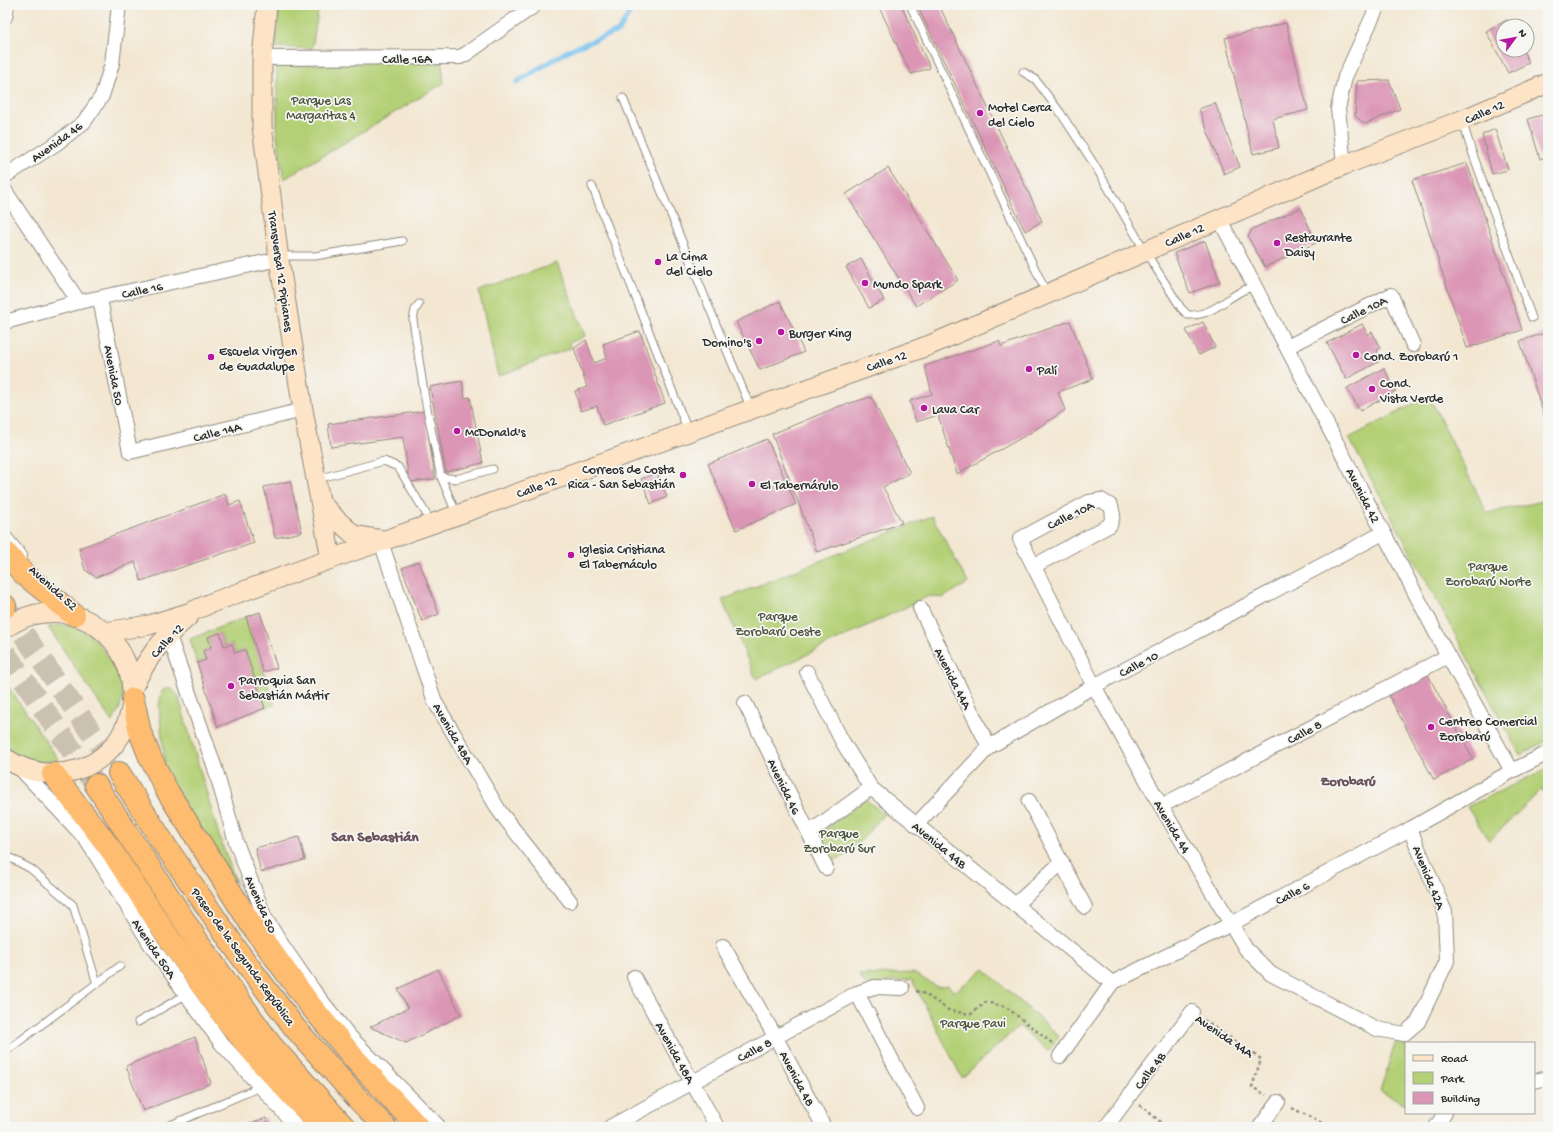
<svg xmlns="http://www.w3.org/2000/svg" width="1553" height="1132" viewBox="0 0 1553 1132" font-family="'Gochi Hand',sans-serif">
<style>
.green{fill:#b4d076;stroke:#707e50}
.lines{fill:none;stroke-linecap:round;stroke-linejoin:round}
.stream{stroke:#73c0ed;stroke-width:5}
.building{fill:#db96b5}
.highway-tunnel{stroke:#cbc1b1;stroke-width:22;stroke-dasharray:22 11;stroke-linecap:butt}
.lane-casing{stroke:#8f897e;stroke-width:9}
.street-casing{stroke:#8f897e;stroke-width:16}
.secondary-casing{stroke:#8f897e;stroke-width:21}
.highway-casing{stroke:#8f897e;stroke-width:24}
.path{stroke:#8f897e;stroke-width:2.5;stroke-dasharray:3 3;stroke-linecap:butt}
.lane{stroke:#fff;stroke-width:7}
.street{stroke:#fff;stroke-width:14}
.secondary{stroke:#fee4c6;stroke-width:19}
.highway{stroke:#fdbc70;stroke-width:22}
.poi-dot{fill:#b5179e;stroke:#f6f6f2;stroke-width:1.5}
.labels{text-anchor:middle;stroke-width:3.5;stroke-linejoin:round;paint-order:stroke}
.street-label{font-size:13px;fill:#2b2b2b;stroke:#f6f6f2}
.park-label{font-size:13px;fill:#4d543e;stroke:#f6f6f2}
.poi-label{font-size:13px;fill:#2b2b2b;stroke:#f6f6f2;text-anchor:start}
.neighbourhood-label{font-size:14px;font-weight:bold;fill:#69505b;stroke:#f6f6f2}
.quarter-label{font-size:15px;font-weight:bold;fill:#69505b;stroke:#f6f6f2}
</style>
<rect width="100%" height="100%" fill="#f6f6f2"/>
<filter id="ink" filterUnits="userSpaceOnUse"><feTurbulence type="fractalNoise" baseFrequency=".025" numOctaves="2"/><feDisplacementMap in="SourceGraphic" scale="8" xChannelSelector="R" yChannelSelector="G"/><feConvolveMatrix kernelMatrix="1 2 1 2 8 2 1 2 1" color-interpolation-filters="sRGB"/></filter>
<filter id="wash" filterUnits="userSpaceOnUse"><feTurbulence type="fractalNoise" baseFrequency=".012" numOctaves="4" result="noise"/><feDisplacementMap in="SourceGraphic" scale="16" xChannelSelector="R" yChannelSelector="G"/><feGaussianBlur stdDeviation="0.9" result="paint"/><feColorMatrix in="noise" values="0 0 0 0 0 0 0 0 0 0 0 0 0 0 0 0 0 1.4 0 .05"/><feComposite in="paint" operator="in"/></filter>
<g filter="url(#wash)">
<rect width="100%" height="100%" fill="#f3e7d2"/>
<!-- green -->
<g class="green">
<polygon points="279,5 319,5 312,49 276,47"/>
<polygon points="442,62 444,83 284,179 277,136 277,65"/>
<polygon points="557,263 585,336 569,343 571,348 498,376 479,291"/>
<polygon points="1429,396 1487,513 1548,500 1548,740 1520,755 1349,438"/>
<polygon points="932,516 968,583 942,598 929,596 756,679 722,600"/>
<polygon points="246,617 274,705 265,708 245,650 235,653 232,644 224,646 220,633 208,637 211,648 203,651 206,660 197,663 190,639"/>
<path d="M 64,625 C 72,627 81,629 88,633 C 95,638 101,647 106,654 C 123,677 130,697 112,722 L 48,627 Z"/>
<path d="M 5,682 L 59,760 C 31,764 28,761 5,747 Z"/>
<polygon points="167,688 171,688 178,695 220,839 238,886 166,778 159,706 162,691"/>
<polygon points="1548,768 1548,788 1540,791 1489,841 1467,807"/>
<polygon points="865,799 884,814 849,854 830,862 817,836"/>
<polygon points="984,969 1059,1036 1048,1051 1019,1026 962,1078 912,980 890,981 871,992 859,975 914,973 937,987 948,985 954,992"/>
<polygon points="1396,1041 1406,1045 1406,1104 1380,1091"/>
</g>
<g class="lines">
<!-- stream -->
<polyline class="stream" points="517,82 571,49 619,31 634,5"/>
</g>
<g id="blocks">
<!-- building -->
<g class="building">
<polygon points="878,5 901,5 930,68 911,74"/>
<polygon points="917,5 939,5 1042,221 1025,231"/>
<polygon points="1507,20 1510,26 1503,26 1503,50 1523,50 1529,63 1508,73 1486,31"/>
<polygon points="1286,23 1308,110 1273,119 1279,148 1253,154 1225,38"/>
<polygon points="1389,80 1400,109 1365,124 1355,116 1357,81"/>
<polygon points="1215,103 1240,167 1224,174 1199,109"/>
<polygon points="1542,115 1548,136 1548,156 1540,159 1528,119"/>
<polygon points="1495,129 1508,170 1492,174 1482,135"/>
<polygon points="1467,163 1522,330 1467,348 1412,180"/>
<polygon points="888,168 958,280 916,306 846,194"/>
<polygon points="1301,208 1316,243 1265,267 1248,237 1252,229"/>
<polygon points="1205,241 1220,282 1190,293 1174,253"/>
<polygon points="861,259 884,300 869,308 846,267"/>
<polygon points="780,301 804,352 760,370 736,322"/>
<polygon points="1070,321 1093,379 1058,392 1065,410 1030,433 957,474 938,415 916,422 910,401 932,394 925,366 999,341 1001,346"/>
<polygon points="1203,322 1215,347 1199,355 1186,330"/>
<polygon points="1362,324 1368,335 1372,332 1381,348 1377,350 1382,360 1346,379 1327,343"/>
<polygon points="640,331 665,403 603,425 597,406 581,411 575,391 587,387 574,348 586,340 594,363 607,358 603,344"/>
<polygon points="1548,332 1548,428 1520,341"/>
<polygon points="1384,368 1396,391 1360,411 1347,388"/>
<polygon points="462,381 465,398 470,397 483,463 446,472 430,387"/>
<polygon points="871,397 910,473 883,487 902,523 817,552 772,434 840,406"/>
<polygon points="425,411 435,479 409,482 403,437 331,447 328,424"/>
<polygon points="767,439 796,504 736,530 708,464"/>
<polygon points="657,473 667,497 651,504 641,479"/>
<polygon points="290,481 302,532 275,538 264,487"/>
<polygon points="225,494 229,505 240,501 254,543 141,581 135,562 96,577 85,570 79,548"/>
<polygon points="419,561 439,614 422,621 402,568"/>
<polygon points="260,612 277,668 263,672 246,617"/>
<polygon points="220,633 224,646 232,644 235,653 245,650 265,708 218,727 197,663 206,660 203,651 211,648 208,637"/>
<polygon points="1427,673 1473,759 1434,780 1388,694"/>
<polygon points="299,837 305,860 261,872 255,848"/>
<polygon points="438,969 461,1015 406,1043 370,1027 408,1008 398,989"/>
<polygon points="195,1037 211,1083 143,1111 126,1066"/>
<polygon points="266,1118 269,1127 242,1127"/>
</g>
</g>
</g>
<g filter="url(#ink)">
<use href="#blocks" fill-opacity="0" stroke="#8f897e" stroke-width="1"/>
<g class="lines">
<!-- highway-tunnel -->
<g class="highway-tunnel">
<polyline points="5,607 119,773"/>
<polyline points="5,653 95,784"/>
</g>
<!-- lane casing -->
<g class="lane-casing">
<g id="lane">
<polyline points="910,5 1047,294"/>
<path d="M 1023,72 L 1035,79 L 1060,112 L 1094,164 L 1145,251 L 1181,308 L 1188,315 C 1210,316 1222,302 1240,292 C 1245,289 1250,288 1255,285"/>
<polyline points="623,98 751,409"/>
<polyline points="1462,120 1470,146 1532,318"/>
<polyline points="592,186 688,431"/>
<polyline points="280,256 315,256 402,241"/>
<polyline points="419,304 415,310 413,320 425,399 441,477 457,515"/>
<polyline points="441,477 456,479 493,469"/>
<polyline points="317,479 384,461 398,467 431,522"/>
<polyline points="5,855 31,869 73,905 97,984"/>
<polyline points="138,1022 187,994"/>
<polyline points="5,1052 120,966"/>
<polyline points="166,1127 260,1087"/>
</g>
</g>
<!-- street casing -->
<g class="street-casing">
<g id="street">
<polyline points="5,17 7,5"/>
<polyline points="262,58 460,57 466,54 535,5"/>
<polyline points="1344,165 1338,109 1345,77 1378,5"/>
<polyline points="5,176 57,143 84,122 102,96 112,64 119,5"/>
<polyline points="5,191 79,302"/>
<polyline points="1219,218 1448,656 1512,771"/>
<polyline points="100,299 130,452 303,410"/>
<polyline points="5,322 79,302 279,259"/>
<polyline points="1287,347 1391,295 1413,345"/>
<polyline points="5,538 20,556"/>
<polyline points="381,542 435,702 500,812 570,901"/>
<polyline points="1034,566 1110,525 1113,515 1111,506 1101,500 1089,502 1020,539 1094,686 1161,806 1246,949 1271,974 1377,1029 1404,1034 1418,1022 1447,961 1445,912 1410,829"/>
<polyline points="920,608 989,747"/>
<polyline points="168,633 215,768 236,842 265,918 280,942 313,990 350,1037 439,1127"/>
<polyline points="807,672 842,741 871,788 1112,983"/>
<polyline points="745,703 826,868"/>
<polyline points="18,766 85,838 99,860 151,945 221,1043 297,1127"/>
<polyline points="1029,801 1085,907"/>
<polyline points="1161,806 1448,656"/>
<polyline points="916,825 989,747 1094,686 1383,533"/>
<polyline points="809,833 871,788"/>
<polyline points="1015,905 1062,862"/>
<polyline points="723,946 776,1038 824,1127"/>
<polyline points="634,977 717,1127"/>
<polyline points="857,993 917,1108"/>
<polyline points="1060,1056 1112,983 1231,924 1410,829 1512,771 1548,753"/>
<polyline points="1534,1081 1548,1078"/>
<polyline points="610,1127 857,993 874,987 902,988"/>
<polyline points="1106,1127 1192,1012"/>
<polyline points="1260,1127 1278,1102"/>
<polyline points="1436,1127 1445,1113"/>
</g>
</g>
<!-- secondary casing -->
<g class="secondary-casing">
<g id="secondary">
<polyline points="267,5 262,58 262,126 279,259 303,410 331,559"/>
<polyline points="321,503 336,519 354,535 383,540"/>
<path d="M 5,628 C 17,620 30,614 44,613 C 110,606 154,679 121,735 C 111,752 95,764 77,770 C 51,777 27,773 5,758"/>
<polyline points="105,632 149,625 191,612 211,603 331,559 457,515 930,345 1344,165 1462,120 1548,83"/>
<path d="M 133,687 C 148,656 162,639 188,617"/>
</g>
</g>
<!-- highway casing -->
<g class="highway-casing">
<g id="highway">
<polyline points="5,552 24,574 74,615"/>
<polyline points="5,606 5,607"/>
<polyline points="133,699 140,732 150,757 166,789 251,924 310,1005 354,1058 418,1127"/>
<polyline points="119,773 166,847 241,956 295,1028 358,1099 385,1127"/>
<polyline points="53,774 109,847 170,940 226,1019 263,1064 322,1127"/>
<polyline points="96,785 198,942 270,1044 344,1127"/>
</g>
</g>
<!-- path -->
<g class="path">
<polyline points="916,991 925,994 950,1011 971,1014 986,1002 1006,1007 1052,1043"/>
<polyline points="1204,1020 1261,1059 1252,1087 1266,1095"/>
<polyline points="1140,1105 1167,1127"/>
<polyline points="1292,1108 1330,1127"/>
</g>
<!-- lane -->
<use href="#lane" class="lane"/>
<!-- street -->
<use href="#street" class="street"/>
<!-- secondary -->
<use href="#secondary" class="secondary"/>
<!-- highway -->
<use href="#highway" class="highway"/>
</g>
</g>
<!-- markers -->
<g class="poi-dot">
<circle cx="980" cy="113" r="4"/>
<circle cx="1277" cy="243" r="4"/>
<circle cx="658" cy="262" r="4"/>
<circle cx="865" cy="283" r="4"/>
<circle cx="781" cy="332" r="4"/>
<circle cx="759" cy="341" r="4"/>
<circle cx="1356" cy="355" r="4"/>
<circle cx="211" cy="357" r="4"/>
<circle cx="1029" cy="369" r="4"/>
<circle cx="1372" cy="389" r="4"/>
<circle cx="924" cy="408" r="4"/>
<circle cx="457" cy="431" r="4"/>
<circle cx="683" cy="475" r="4"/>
<circle cx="752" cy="484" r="4"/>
<circle cx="571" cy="555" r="4"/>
<circle cx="231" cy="686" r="4"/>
<circle cx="1431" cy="727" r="4"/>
</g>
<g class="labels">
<!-- street labels -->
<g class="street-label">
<text x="407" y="63">Calle 16A</text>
<text transform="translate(1484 111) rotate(-24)" y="5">Calle 12</text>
<text transform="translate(56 141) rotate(-36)" y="5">Avenida 46</text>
<text transform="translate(1184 234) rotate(-24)" y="5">Calle 12</text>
<text transform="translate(282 271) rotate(82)" y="5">Transversal 12 Pipianes</text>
<text transform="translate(142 289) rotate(-12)" y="5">Calle 16</text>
<text transform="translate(1363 309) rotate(-26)" y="5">Calle 10A</text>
<text transform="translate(886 360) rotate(-19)" y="5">Calle 12</text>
<text transform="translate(115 375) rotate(79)" y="5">Avenida 50</text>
<text transform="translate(217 431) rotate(-14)" y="5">Calle 14A</text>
<text transform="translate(536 486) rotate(-20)" y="5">Calle 12</text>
<text transform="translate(1364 495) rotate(63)" y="5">Avenida 42</text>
<text transform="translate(1070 514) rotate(-26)" y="5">Calle 10A</text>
<text transform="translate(54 587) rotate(42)" y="5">Avenida 52</text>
<text transform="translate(166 640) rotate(-47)" y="5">Calle 12</text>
<text transform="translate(1138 663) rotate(-28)" y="5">Calle 10</text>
<text transform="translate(954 678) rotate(63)" y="5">Avenida 44A</text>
<text transform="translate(1304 731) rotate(-28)" y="5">Calle 8</text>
<text transform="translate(454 733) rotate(60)" y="5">Avenida 48A</text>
<text transform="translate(785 786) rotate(64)" y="5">Avenida 46</text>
<text transform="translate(1173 826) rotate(59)" y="5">Avenida 44</text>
<text transform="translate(940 844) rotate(39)" y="5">Avenida 44B</text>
<text transform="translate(1430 877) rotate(68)" y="5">Avenida 42A</text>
<text transform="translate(1292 892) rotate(-28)" y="5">Calle 6</text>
<text transform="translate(262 904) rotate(66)" y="5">Avenida 50</text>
<text transform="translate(155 948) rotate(56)" y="5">Avenida 50A</text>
<text transform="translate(244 956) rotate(54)" y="5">Paseo de la Segunda República</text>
<text transform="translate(1225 1035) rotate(34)" y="5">Avenida 44A</text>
<text transform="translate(754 1049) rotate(-28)" y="5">Calle 8</text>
<text transform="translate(676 1052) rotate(61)" y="5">Avenida 48A</text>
<text transform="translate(1149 1070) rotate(-53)" y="5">Calle 4B</text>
<text transform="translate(798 1078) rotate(62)" y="5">Avenida 48</text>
</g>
<!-- park labels -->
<g class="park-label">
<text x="321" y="104">Parque Las<tspan x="321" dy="15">Margaritas 4</tspan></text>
<text x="1488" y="570">Parque<tspan x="1488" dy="15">Zorobarú Norte</tspan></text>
<text x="778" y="620">Parque<tspan x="778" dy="15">Zorobarú Oeste</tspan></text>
<text x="839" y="837">Parque<tspan x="839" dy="15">Zorobarú Sur</tspan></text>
<text x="973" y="1027">Parque Pavi</text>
</g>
<!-- poi labels -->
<g class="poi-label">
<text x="988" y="111">Motel Cerca<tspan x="988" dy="15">del Cielo</tspan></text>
<text x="1285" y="241">Restaurante<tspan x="1285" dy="15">Daisy</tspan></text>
<text x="666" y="260">La Cima<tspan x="666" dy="15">del Cielo</tspan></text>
<text x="873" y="288">Mundo Spark</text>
<text x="789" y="337">Burger King</text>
<text x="751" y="346" text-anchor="end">Domino's</text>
<text x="219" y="355">Escuela Virgen<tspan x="219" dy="15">de Guadalupe</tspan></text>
<text x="1364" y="360">Cond. Zorobarú 1</text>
<text x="1037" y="374">Palí</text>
<text x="1380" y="387">Cond.<tspan x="1380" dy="15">Vista Verde</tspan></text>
<text x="932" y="413">Lava Car</text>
<text x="465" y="436">McDonald's</text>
<text x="675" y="473" text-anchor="end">Correos de Costa<tspan x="675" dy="15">Rica - San Sebastián</tspan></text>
<text x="760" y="489">El Tabernárulo</text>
<text x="579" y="553">Iglesia Cristiana<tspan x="579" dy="15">El Tabernáculo</tspan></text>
<text x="239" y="684">Parroquia San<tspan x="239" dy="15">Sebastián Mártir</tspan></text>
<text x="1439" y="725">Centreo Comercial<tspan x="1439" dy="15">Zorobarú</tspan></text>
</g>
<!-- neighbourhood labels -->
<g class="neighbourhood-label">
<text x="1348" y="785">Zorobarú</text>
</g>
<!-- quarter labels -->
<g class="quarter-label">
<text x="375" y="841">San Sebastián</text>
</g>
</g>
<!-- margin -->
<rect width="1553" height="1132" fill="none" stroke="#f6f6f2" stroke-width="20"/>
<!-- legend -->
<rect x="1405" y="1042" width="130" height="72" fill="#f6f6f2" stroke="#a5a5a2"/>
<rect x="1413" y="1055" width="20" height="6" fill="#fee4c6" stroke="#a5a5a2"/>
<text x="1441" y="1062" font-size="12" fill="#2b2b2b">Road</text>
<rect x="1413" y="1072" width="20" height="12" fill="#b4d076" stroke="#a5a5a2"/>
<text x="1441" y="1082" font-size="12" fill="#2b2b2b">Park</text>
<rect x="1413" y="1092" width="20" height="12" fill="#db96b5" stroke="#a5a5a2"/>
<text x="1441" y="1102" font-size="12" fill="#2b2b2b">Building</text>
<!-- north arrow -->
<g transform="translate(1515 38) rotate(58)"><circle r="19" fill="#f6f6f2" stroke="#a5a5a2"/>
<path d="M0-3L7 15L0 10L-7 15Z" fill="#b5179e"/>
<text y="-6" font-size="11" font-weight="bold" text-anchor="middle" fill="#2b2b2b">N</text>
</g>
</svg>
